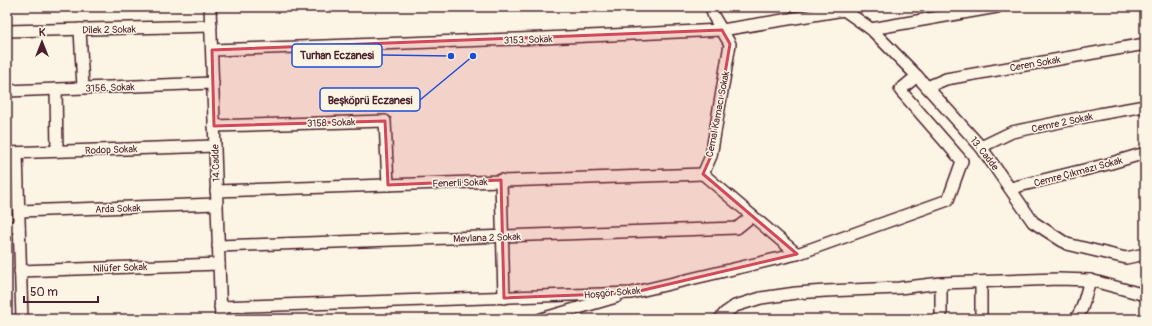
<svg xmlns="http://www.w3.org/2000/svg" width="1152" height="326" viewBox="0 0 1152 326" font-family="Pangolin,sans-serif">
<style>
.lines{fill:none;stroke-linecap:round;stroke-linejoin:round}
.minor-casing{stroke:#4a1f2b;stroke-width:14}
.minor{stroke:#fcf5e5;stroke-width:11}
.marked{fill:#d1495b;fill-opacity:0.2;stroke:#d1495b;stroke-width:3;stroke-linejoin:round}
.labels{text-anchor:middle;stroke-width:3;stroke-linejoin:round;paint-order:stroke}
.street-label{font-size:10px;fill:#4a1f2b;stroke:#fcf5e5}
.leader{fill:none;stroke:#1d4ed8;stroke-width:1.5}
.callout-dot{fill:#1d4ed8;stroke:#fcf5e5;stroke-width:1.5}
.callout{fill:#fcf5e5;stroke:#1d4ed8;stroke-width:1.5}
.callout-label{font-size:11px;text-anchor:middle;font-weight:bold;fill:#4a1f2b}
</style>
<rect width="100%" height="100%" fill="#fcf5e5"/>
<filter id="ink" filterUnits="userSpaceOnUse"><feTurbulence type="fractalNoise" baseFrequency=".025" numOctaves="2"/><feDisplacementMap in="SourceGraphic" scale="8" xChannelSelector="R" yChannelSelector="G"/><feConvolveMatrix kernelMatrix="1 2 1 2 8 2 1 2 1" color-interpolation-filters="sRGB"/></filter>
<g filter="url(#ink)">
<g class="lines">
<!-- minor casing -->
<g class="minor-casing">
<g id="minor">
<polyline points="210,7 221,319"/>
<polyline points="711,7 714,17 730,44 711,156 703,174 797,254"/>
<polyline points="843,7 844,10 871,29 917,76 981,147 1033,222 1067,244 1126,258 1145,254"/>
<polyline points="80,29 83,88"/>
<polyline points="871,29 997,7"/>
<polyline points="7,31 211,26"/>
<polyline points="212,50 544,38 722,30 844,10"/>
<polyline points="927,87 946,79 1145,44"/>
<polyline points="56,89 57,151"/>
<polyline points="7,91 213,83"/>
<polyline points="214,126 385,121 388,185"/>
<polyline points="981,147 1012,132 1099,114 1145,106"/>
<polyline points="7,153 215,146"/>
<polyline points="17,153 22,319"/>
<polyline points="501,180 504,298"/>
<polyline points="1011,188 1108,164 1145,153"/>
<polyline points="216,191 703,174"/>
<polyline points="19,211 217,204"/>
<polyline points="7,227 19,227"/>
<polyline points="218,246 737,228 752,216"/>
<polyline points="20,271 219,264"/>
<polyline points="981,282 981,319"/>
<polyline points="941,283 941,319"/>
<polyline points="220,307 631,293 797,254 948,200 962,161 900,90 917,76"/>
<polyline points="541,319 616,297"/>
<polyline points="720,319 725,313 735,306 761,298 796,293 826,291 899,288 941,283 1059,279 1090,280 1145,295"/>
<polyline points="1076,319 1082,308 1090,280"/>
</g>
</g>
<!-- minor -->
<use href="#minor" class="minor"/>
</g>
</g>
<!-- marked area -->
<path class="marked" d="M 722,30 L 730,44 L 711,156 L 703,174 L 797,254 L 631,293 L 504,298 L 501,180 L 388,185 L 385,121 L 214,126 L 212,50 Z"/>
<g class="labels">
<!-- street labels -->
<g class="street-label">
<text transform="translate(109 29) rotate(-1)" y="4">Dilek 2 Sokak</text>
<text transform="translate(528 39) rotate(-2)" y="4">3153. Sokak</text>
<text transform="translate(1035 63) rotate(-10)" y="4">Ceren Sokak</text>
<text transform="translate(110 87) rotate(-2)" y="4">3156. Sokak</text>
<text transform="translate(717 114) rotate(-79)" y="4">Cemal Kamacı Sokak</text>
<text transform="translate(331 122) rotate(-2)" y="4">3158. Sokak</text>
<text transform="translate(1062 122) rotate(-12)" y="4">Cemre 2 Sokak</text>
<text transform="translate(111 149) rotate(-2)" y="4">Rodop Sokak</text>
<text transform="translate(985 153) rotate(52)" y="4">13. Cadde</text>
<text transform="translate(215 163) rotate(-92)" y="4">14.Cadde</text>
<text transform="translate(1078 171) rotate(-15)" y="4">Cemre Çıkmazı Sokak</text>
<text transform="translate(460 182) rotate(-2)" y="4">Fenerli Sokak</text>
<text transform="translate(118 208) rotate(-2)" y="4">Arda Sokak</text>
<text transform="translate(487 237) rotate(-2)" y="4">Mevlana 2 Sokak</text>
<text transform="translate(120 267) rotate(-2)" y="4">Nilüfer Sokak</text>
<text transform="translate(612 292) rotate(-5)" y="4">Hoşgör Sokak</text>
</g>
</g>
<!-- callouts -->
<path class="leader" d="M451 56L382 55M473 56L420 100"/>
<g class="callout-dot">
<circle cx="451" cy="56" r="4"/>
<circle cx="473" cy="56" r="4"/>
</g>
<g class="callout">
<rect x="292" y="44" width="90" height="23" rx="4"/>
<rect x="320" y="88" width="100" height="23" rx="4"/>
</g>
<g class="callout-label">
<text x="337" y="59">Turhan Eczanesi</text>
<text x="370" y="104">Beşköprü Eczanesi</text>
</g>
<!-- margin -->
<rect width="1152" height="326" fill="none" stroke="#fcf5e5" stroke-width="24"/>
<rect x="12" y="12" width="1128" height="302" fill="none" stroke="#4a1f2b" stroke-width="1.5" filter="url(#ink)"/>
<!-- north arrow -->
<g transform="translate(42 42)" stroke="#fcf5e5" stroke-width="3" paint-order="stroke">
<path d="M0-3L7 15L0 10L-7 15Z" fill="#4a1f2b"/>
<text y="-6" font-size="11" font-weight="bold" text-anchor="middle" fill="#4a1f2b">K</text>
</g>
<!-- scale -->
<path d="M24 296v6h74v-6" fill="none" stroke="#4a1f2b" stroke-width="2"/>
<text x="30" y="296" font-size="12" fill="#4a1f2b" stroke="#fcf5e5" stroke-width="3" paint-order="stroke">50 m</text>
</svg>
